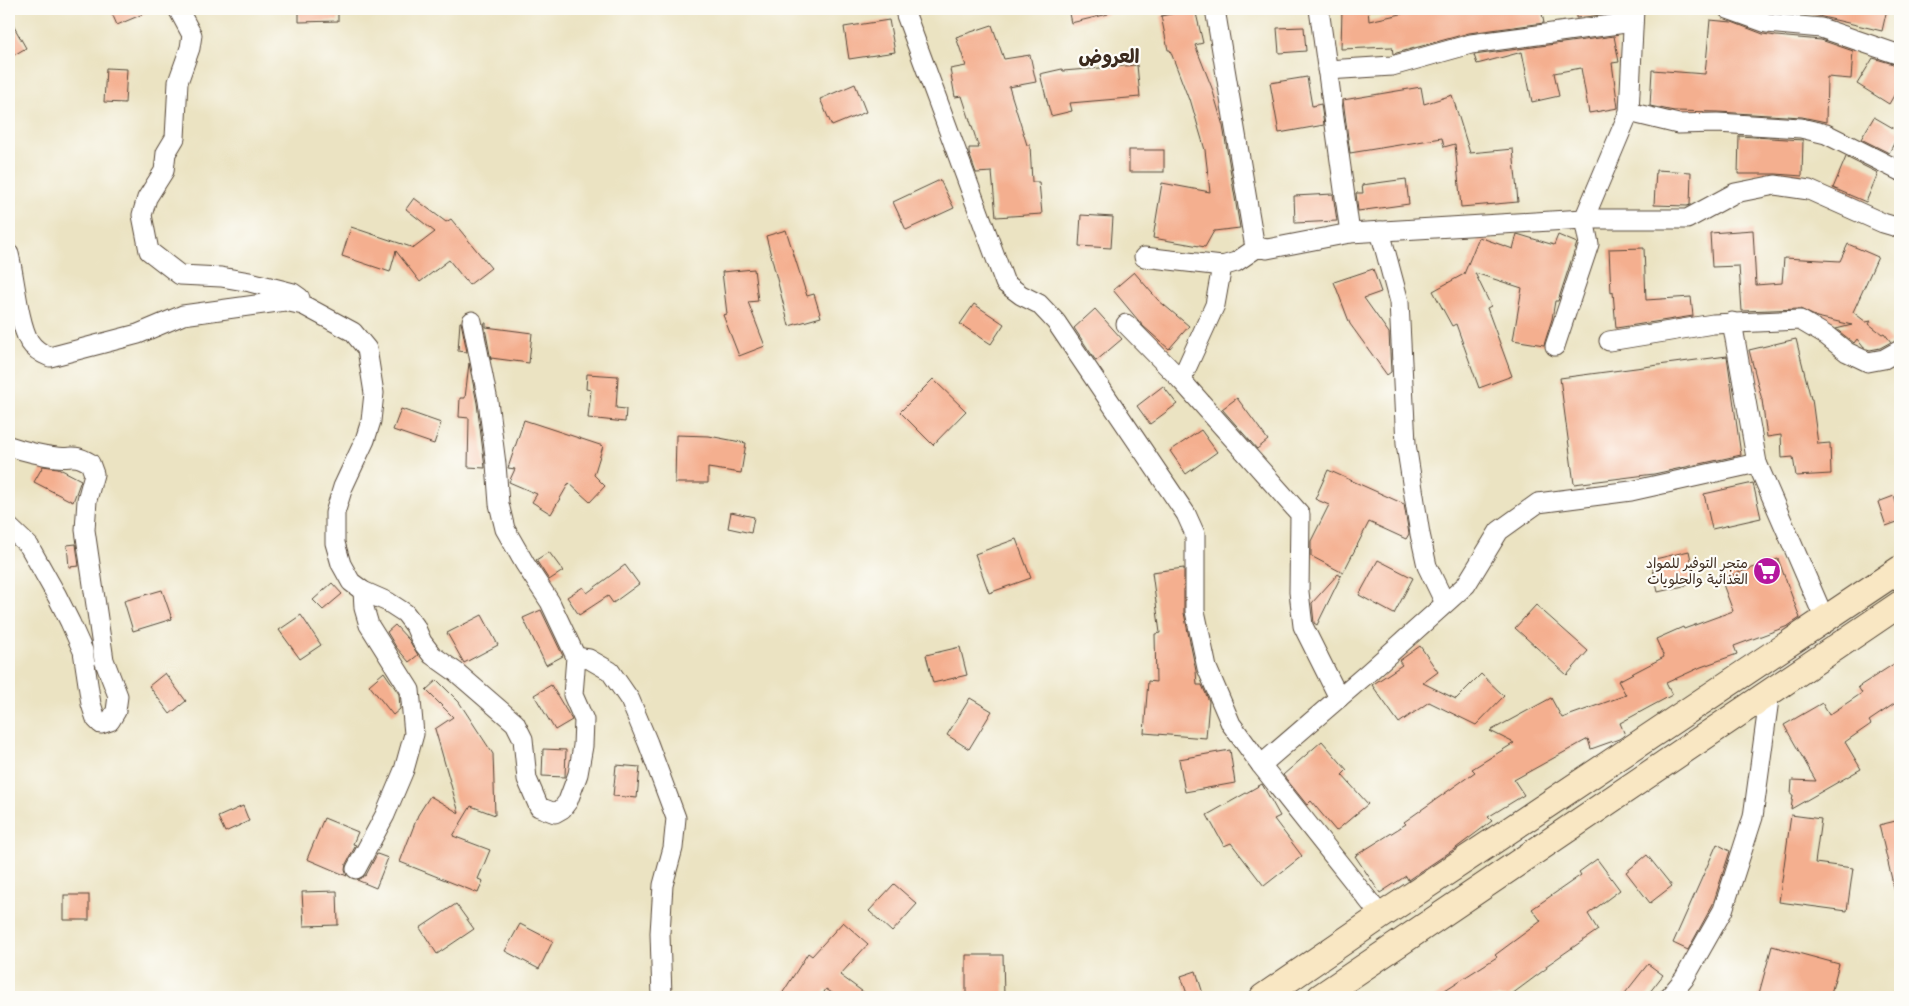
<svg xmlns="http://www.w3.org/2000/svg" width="1909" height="1006" viewBox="0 0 1909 1006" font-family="'Balsamiq Sans','Playpen Sans Arabic',sans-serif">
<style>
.building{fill:#f4af8f}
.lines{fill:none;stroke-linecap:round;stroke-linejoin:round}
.street-casing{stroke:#554637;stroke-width:21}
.secondary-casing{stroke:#554637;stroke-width:28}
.street{stroke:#fff;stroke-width:19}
.secondary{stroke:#f9e7c3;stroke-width:26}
.labels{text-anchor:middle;stroke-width:4.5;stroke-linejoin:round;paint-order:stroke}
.poi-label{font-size:14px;fill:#3b2a1e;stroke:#fdfcf7;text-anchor:end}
.district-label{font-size:19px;font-weight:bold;fill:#3b2a1e;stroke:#fdfcf7}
</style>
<rect width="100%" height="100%" fill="#fdfcf7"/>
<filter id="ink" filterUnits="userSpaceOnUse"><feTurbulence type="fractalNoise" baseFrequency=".02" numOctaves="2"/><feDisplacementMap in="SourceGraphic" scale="10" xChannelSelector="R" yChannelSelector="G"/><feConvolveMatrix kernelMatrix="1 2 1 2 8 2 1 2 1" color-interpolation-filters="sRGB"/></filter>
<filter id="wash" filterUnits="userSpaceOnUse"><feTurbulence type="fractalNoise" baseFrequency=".0096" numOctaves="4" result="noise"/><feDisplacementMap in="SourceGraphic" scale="20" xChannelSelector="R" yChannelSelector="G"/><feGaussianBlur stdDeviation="1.12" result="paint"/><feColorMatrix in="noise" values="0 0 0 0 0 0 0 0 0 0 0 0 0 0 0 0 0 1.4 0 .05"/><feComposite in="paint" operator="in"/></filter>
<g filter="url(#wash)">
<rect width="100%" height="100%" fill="#ebe3c2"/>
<g id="blocks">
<!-- building -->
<g class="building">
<polygon points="110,9 155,9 117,25"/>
<polygon points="299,9 338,9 338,21 299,22"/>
<polygon points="1068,9 1108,9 1108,14 1071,23"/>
<polygon points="1195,9 1203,43 1195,45 1212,88 1223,126 1240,228 1214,231 1205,247 1153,238 1162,183 1210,192 1205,150 1190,99 1189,100 1170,50 1168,50 1161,16"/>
<polygon points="1342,9 1368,9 1369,21 1424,9 1541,9 1544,23 1469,33 1393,54 1392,47 1341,49"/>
<polygon points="1576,9 1609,9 1610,14 1576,18"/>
<polygon points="1811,9 1887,9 1882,31 1810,14"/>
<polygon points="9,18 26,48 9,58"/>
<polygon points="889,20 895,52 849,59 844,27"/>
<polygon points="1710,20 1732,22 1763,34 1776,36 1821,40 1853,51 1851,79 1827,77 1826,122 1802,117 1718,112 1674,111 1650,106 1652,70 1705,74"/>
<polygon points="992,25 1004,59 1030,55 1036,82 1009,87 1027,145 1030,145 1032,182 1039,182 1042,214 996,217 992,172 976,173 969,153 969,148 979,148 962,96 955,97 950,69 966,66 956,37"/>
<polygon points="1304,27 1306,51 1279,53 1277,28"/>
<polygon points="1614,36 1619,62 1612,63 1618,108 1589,113 1581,68 1554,73 1559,96 1532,102 1522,52 1477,64 1474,55"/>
<polygon points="1873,58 1900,66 1900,85 1889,104 1857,84"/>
<polygon points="1137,65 1140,97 1070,103 1072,111 1051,116 1040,74 1062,69 1063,71"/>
<polygon points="106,68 127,69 125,103 104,102"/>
<polygon points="1307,77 1312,106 1321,104 1324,125 1279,133 1270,83"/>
<polygon points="855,84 866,112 832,126 820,99"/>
<polygon points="1421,87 1424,104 1452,95 1470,153 1513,149 1518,202 1461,207 1455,144 1444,147 1442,138 1350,153 1343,100"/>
<polygon points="1874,117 1900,132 1889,153 1861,139"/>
<polygon points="1739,136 1803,140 1802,176 1776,174 1738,174"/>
<rect x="1129" y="150" width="35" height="22"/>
<polygon points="1846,157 1878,173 1866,202 1833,188"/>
<polygon points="1656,170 1691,172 1690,205 1687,206 1654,205"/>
<polygon points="1406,179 1409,204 1358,211 1356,193 1363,193 1362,185"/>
<polygon points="940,180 954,208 906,230 893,202"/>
<polygon points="1333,194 1337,221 1295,223 1294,196"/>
<polygon points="414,198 446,222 451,219 491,268 469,285 449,260 420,282 396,251 390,272 342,256 351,227 414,248 435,232 406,209"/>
<polygon points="1081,215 1113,217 1111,248 1079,246"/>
<polygon points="786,230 807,296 814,294 821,317 789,326 766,236"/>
<polygon points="1753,230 1756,285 1782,283 1784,258 1840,261 1848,244 1878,257 1853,312 1866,322 1871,321 1869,324 1882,334 1884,333 1891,342 1880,348 1870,350 1864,348 1857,339 1854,343 1836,329 1852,325 1817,317 1800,309 1742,311 1739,266 1712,267 1710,233"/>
<polygon points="1517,234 1554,245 1558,235 1577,243 1558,301 1555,301 1552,319 1544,345 1513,340 1522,288 1475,273 1491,306 1487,308 1512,376 1479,388 1456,324 1452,326 1433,291 1464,274 1479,237 1513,249"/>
<polygon points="1644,248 1646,300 1691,297 1693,316 1616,328 1613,292 1611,293 1609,249"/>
<polygon points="754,269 758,301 748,302 765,346 739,356 723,315 727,314 722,272"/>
<polygon points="1373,269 1381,292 1364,298 1389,333 1391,372 1387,375 1350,324 1334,282"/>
<polygon points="1134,272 1158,300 1189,326 1169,349 1143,326 1113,290"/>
<polygon points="974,304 1004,324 991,344 960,324"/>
<polygon points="1095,309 1122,339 1096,361 1074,328"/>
<polygon points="460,322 461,322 467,352 458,351"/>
<polygon points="484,323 486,323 486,327 532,333 529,363 491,358 491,360"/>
<polygon points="1796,339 1811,399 1812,399 1818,444 1830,443 1831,474 1796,476 1793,457 1782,458 1781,435 1767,437 1762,400 1749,350"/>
<polygon points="1727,356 1741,455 1654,474 1574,484 1560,378"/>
<polygon points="469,363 477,403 485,468 468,467 469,418 459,417 460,398 465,398"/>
<polygon points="587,374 618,376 616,408 626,409 625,422 588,418 591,390 586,389"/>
<polygon points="933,379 966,411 933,445 900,412"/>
<polygon points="1163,386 1177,404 1150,424 1137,406"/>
<polygon points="1237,398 1268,440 1257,449 1222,409"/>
<polygon points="401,409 441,423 434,444 393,430"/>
<polygon points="524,420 603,446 594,475 605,486 590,502 569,483 551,514 532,502 537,494 509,482 515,469 508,468"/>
<polygon points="1201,430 1217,452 1186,474 1170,451"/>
<polygon points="676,435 709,436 746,443 741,473 708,468 708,483 675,483"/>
<polygon points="43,466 58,468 81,480 73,502 34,482"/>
<polygon points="1328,470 1404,504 1409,534 1406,539 1369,522 1343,573 1311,556 1311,541 1329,505 1315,499"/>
<polygon points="1753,483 1761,518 1712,529 1704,494"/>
<polygon points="1894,496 1900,515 1900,521 1886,526 1878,502"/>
<polygon points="731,512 754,517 751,533 728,528"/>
<polygon points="1016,539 1031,578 989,593 975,554"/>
<polygon points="76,544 79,566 69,567 67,545"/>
<polygon points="1689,551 1696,583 1658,592 1651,560"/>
<polygon points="549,552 563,571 549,580 536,560"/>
<polygon points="1778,559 1800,618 1788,626 1734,646 1737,654 1701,667 1666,683 1672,695 1620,723 1625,735 1619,739 1591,749 1588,739 1514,780 1524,795 1488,817 1492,821 1456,848 1408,880 1406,876 1380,893 1355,856 1406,824 1404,822 1475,772 1472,769 1514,743 1490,731 1551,698 1562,718 1626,695 1618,681 1664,657 1656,639 1683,627 1684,629 1733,611 1721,579"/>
<polygon points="1378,560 1413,578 1394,614 1359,595"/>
<polygon points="625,565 639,584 613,603 608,596 579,615 567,597 583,587 587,593"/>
<polygon points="1184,568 1184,613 1196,671 1197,685 1202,685 1209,701 1206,738 1144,733 1148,681 1156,682 1155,634 1160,633 1152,572"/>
<polygon points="1338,574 1341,576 1317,625 1314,623 1312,603"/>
<polygon points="332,583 342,594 323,610 313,600"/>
<polygon points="162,590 172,619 133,631 124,601"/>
<polygon points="1536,605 1588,651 1567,675 1515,628"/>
<polygon points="541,610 563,656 546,665 523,618"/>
<polygon points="301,615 321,645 300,659 279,630"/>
<polygon points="482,615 498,645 464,663 447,633"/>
<polygon points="395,625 409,640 418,655 409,662 396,647 387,632"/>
<polygon points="1420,646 1438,672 1423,683 1456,699 1481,674 1504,696 1476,725 1429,702 1399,723 1372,685 1402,665 1399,661"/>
<polygon points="960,647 967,675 933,683 926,655"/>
<polygon points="1900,660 1900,700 1869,721 1871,724 1845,742 1861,769 1791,809 1793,795 1791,795 1792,780 1816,781 1784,725 1822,703 1829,715 1862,693 1858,687"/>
<polygon points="384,672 399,694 400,709 393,715 369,685"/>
<polygon points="165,673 186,701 170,714 149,686"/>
<polygon points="437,680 459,702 493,754 495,815 471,806 453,836 490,850 478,879 483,881 478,893 400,862 418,815 430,796 459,813 435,729 453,717 426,690"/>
<polygon points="551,685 572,720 555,730 534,695"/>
<polygon points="970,698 992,711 969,749 947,735"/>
<polygon points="1322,741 1347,770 1342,775 1368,804 1336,831 1311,801 1307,805 1283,775"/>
<polygon points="543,749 566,750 565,777 542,776"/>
<polygon points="1230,750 1235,783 1185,792 1179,759"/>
<polygon points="616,765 640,767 637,798 613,796"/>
<polygon points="1262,784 1280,816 1274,819 1302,856 1264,886 1231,843 1224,846 1207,815"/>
<polygon points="243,806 249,821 225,832 218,817"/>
<polygon points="1791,815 1821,819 1815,863 1853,868 1847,911 1779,902"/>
<polygon points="324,818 358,832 353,844 356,845 346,864 345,870 347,876 307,859"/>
<polygon points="1900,820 1900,891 1895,892 1879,825"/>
<polygon points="1717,844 1730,851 1713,904 1688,950 1673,943"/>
<polygon points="377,854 388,858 376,888 357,880 366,875"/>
<polygon points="1647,855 1672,886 1650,903 1626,872"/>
<polygon points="1597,859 1620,890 1588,914 1598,930 1546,966 1547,968 1508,997 1434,997 1497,957 1495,955 1541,921 1532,909 1581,875 1579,872"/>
<polygon points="894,884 917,904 892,932 869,911"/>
<polygon points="337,891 338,925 304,926 302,892"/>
<rect x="64" y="895" width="25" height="25"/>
<polygon points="456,904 474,929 437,954 420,928"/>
<polygon points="843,922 868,944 840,975 870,997 838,997 826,989 821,997 780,997 808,953 812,956"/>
<polygon points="520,924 553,941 539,969 505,951"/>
<polygon points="1772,946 1839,964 1830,997 1758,997"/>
<polygon points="966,955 1003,955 1004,997 966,997"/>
<polygon points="1648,964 1663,975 1646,997 1622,997"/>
<polygon points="1196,971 1204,997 1188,997 1181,976"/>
</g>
</g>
</g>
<g filter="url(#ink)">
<use href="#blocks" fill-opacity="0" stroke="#554637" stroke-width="1"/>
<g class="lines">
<!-- street casing -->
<g class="street-casing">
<g id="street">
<polyline points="178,9 192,35 190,48 178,82 175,138 166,153 164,171 147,198 142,215 149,251 180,275 221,277 250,282 293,293 300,298"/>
<polyline points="906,9 906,15 1005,283 1021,295 1039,304 1056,322 1186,514 1195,534 1195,611 1207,668 1231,724 1261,765 1381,916"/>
<polyline points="1215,9 1254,242 1258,247"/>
<polyline points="1319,9 1350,233"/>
<polyline points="1728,9 1767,23 1821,28 1900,55"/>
<polyline points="1327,70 1392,66 1471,44 1633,22"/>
<polyline points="1629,112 1678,124 1717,123 1801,128 1826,134 1900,171"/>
<polyline points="1380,231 1399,302 1406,444 1420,534 1427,566 1445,603"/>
<path d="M 9,254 C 15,278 18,321 29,341 C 34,349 42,354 50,357 L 138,334 L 183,315 L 285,301 L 303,305 L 353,332 L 367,349 L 374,393 L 371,421 L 365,440 L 343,487 L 335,513 L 335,543 L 341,564 L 351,582 L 363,591 L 388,602 L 405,613 L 415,626 L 422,642 L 432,655 L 456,672 L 515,723 L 523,739 L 527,779 L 539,807 L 555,813 L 562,809 L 568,801 L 578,774 L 583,746 L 584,720 L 573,695 L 576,657 L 550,602 L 525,564 L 505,529 L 499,504 L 496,464 L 488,401 L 472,321"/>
<polyline points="1144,257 1222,266 1236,262 1258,247 1267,249 1350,233 1584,219 1687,219 1735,193 1775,185 1809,190 1883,223 1900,228"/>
<polyline points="1732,322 1757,463 1825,620"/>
<polyline points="1126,324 1181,380 1300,514 1299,592 1303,626 1339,698"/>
<polyline points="1609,341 1713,324 1800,320 1827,336 1847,352 1868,362 1884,359 1900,350"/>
<polyline points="1555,346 1589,244 1584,219 1629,112 1634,9"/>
<polyline points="1181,380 1215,305 1222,266"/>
<path d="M 9,446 C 24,451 40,455 56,457 C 73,459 73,453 90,463 L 94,474 L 87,500 L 85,530 L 104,660 L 118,696 L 116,711 L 110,721 L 101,724 L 96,719 L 91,704 L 83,651 L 70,622 L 57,596 L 29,546 L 9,527"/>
<polyline points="576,657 589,659 610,671 630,700 648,743 676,818 673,848 663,885 660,933 662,997"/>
<polyline points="1261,765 1369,672 1466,585 1499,531 1538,503 1631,491 1757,463"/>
<polyline points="356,869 385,815 404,770 414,734 410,690 369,625 364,608 363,591"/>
<polyline points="1669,997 1684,979 1723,910 1753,817 1770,692"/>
</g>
</g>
<!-- secondary casing -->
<g class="secondary-casing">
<g id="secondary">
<polyline points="1263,997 1381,916 1900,569"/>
<polyline points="1320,997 1900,604"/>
</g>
</g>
<!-- street -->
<use href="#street" class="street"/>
<!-- secondary -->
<use href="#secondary" class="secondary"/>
</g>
</g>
<!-- icons -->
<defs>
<g id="supermarket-disc" transform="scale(1.4375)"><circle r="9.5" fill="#b5179e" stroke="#fdfcf7"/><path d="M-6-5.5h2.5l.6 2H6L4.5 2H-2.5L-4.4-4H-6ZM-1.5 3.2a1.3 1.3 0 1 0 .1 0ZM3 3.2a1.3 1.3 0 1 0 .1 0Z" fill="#fff"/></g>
</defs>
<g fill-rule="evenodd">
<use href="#supermarket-disc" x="1767" y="571"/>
</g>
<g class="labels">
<!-- poi labels -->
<g class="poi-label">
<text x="1748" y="568">متجر التوفير للمواد<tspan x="1748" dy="16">الغذائية والحلويات</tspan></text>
</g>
<!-- district labels -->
<g class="district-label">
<text x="1109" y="63">العروض</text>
</g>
</g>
<!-- margin -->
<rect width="1909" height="1006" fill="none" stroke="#fdfcf7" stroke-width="30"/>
</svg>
